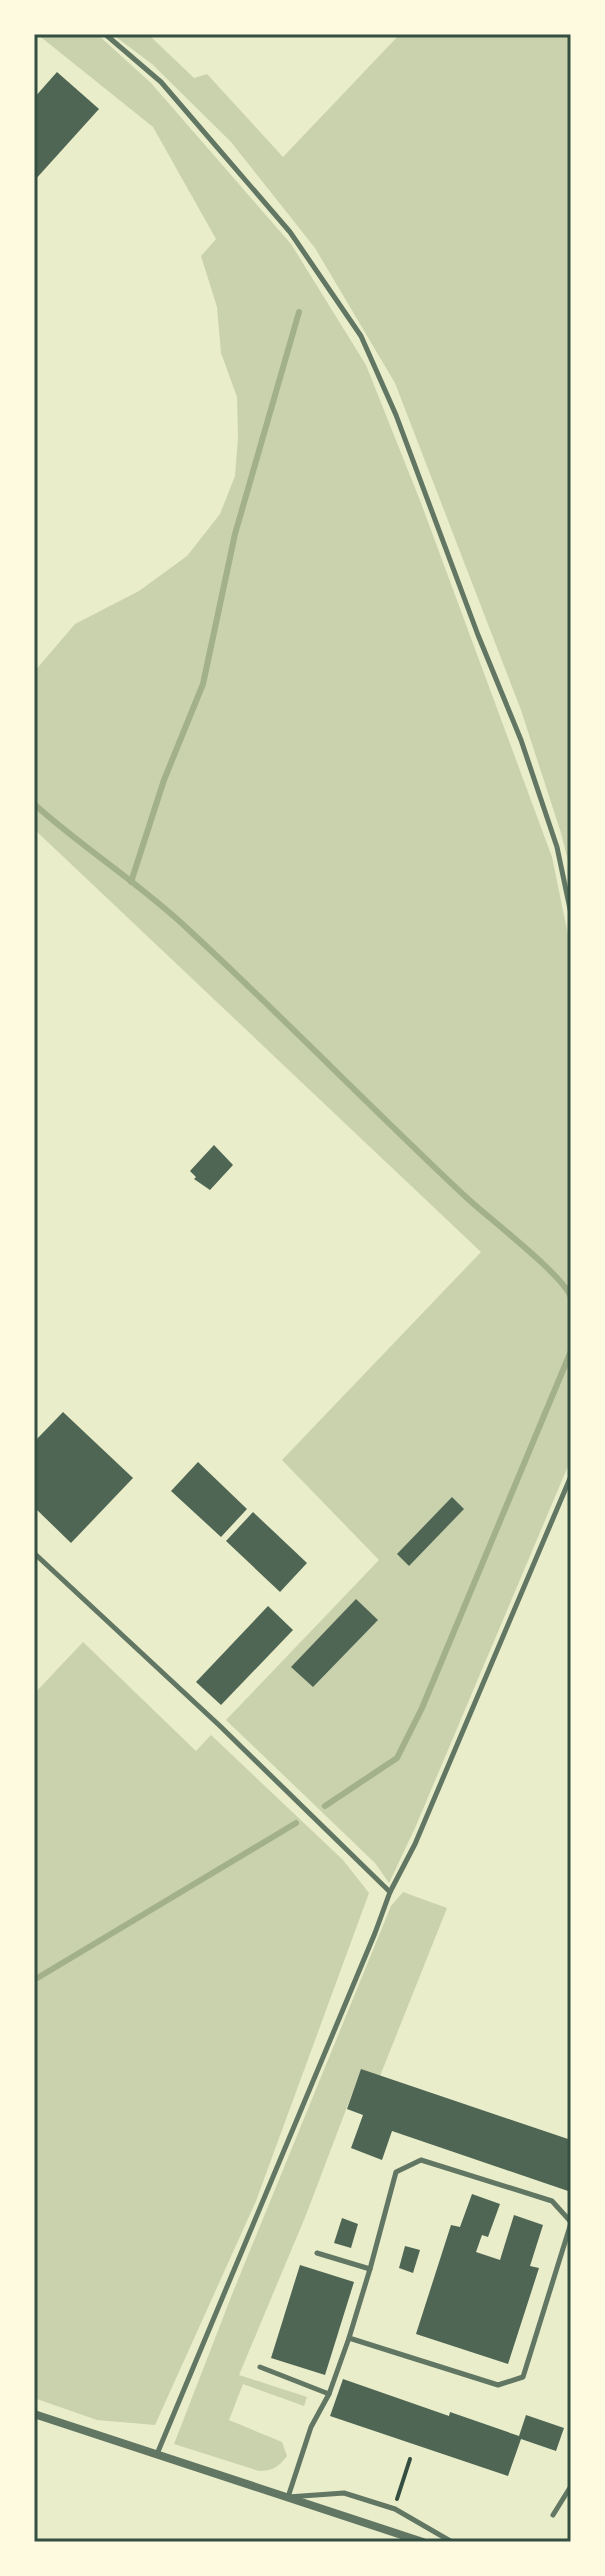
<svg xmlns="http://www.w3.org/2000/svg" width="605" height="2576" viewBox="0 0 605 2576" font-family="'Roboto Condensed',sans-serif">
<style>
.green{fill:#cad2ad}
.lines{fill:none;stroke-linecap:round;stroke-linejoin:round}
.stream{stroke:#a3b18a;stroke-width:6}
.building{fill:#4f6655}
.path{stroke:#344e41;stroke-width:4}
.service{stroke:#617663;stroke-width:5}
.minor{stroke:#617663;stroke-width:8}
.neatline{fill:none;stroke:#344e41;stroke-width:3}
</style>
<rect width="100%" height="100%" fill="#e9edc9"/>
<!-- green -->
<g class="green">
<polygon points="37,34 97,34 151,83 291,244 366,365 421,503 552,857 571,949 571,1459 415,1828 389,1883 375,1863 226,1720 379,1560 282,1460 481,1252 34,829 34,672 75,624 139,591 187,556 220,514 235,476 238,437 237,397 221,353 217,307 201,256 216,239 153,127"/>
<polygon points="112,34 148,34 194,78 207,74 283,157 400,34 571,34 571,873 561,833 521,710 395,383 315,248 231,142 152,64"/>
<polygon points="83,1642 196,1751 211,1735 343,1860 369,1893 256,2201 155,2425 97,2420 34,2398 34,1694"/>
<path d="M 403,1892 L 447,1908 L 380,2076 L 361,2070 L 306,2215 L 239,2375 L 307,2397 L 304,2406 L 243,2384 L 229,2420 L 282,2442 L 287,2456 C 279,2467 272,2471 259,2471 L 174,2444 L 233,2292 L 391,1906 Z"/>
</g>
<g class="lines">
<!-- stream -->
<g class="stream">
<path d="M 34,804 C 84,849 142,885 190,931 C 284,1018 373,1110 467,1198 C 487,1217 566,1277 571,1298"/>
<polyline points="131,882 164,780 203,684 235,534 299,312"/>
<polyline points="325,1806 397,1758 422,1708 571,1351"/>
<polyline points="34,1980 296,1823"/>
</g>
</g>
<!-- building -->
<g class="building">
<polygon points="57,72 99,109 34,181 34,98"/>
<polygon points="214,1145 233,1165 210,1190 194,1179 196,1177 190,1171"/>
<polygon points="63,1412 133,1478 71,1543 34,1507 34,1442"/>
<polygon points="198,1462 247,1509 221,1537 171,1491"/>
<polygon points="452,1497 464,1509 409,1566 397,1554"/>
<polygon points="253,1512 307,1563 280,1592 226,1541"/>
<polygon points="356,1599 378,1620 313,1687 291,1667"/>
<polygon points="268,1606 293,1630 221,1705 196,1682"/>
<polygon points="361,2069 571,2140 571,2192 392,2131 382,2160 351,2148 363,2115 347,2109"/>
<polygon points="472,2194 500,2204 488,2237 482,2235 476,2252 500,2260 514,2215 543,2225 530,2266 539,2268 508,2364 416,2334 451,2225 460,2227"/>
<polygon points="342,2218 358,2224 351,2248 334,2243"/>
<polygon points="405,2246 420,2250 413,2273 399,2268"/>
<polygon points="300,2265 354,2282 325,2375 271,2358"/>
<polygon points="343,2379 449,2416 450,2412 519,2436 526,2415 564,2428 556,2451 521,2439 508,2476 330,2416"/>
</g>
<g class="lines">
<!-- path -->
<polyline class="path" points="397,2499 410,2459"/>
<!-- service -->
<g class="service">
<polyline points="105,34 161,82 290,232 361,336 396,415 478,635 521,740 557,847 571,914"/>
<polyline points="34,1553 220,1726 390,1892 375,1933 157,2454"/>
<polyline points="390,1892 415,1844 571,1476"/>
<polyline points="317,2253 370,2269"/>
<polyline points="349,2338 498,2385 523,2377 571,2223"/>
<polyline points="260,2367 329,2394"/>
<polyline points="553,2515 571,2486"/>
<polyline points="452,2542 395,2509 344,2493 288,2497 311,2427 329,2394 349,2338 370,2269 396,2172 421,2160 552,2201 571,2222"/>
</g>
<!-- minor -->
<polyline class="minor" points="34,2414 423,2542"/>
</g>
<!-- border -->
<rect width="605" height="2576" fill="none" stroke="#fefae0" stroke-width="72"/>
<rect x="36" y="36" width="533" height="2504" class="neatline"/>
</svg>
